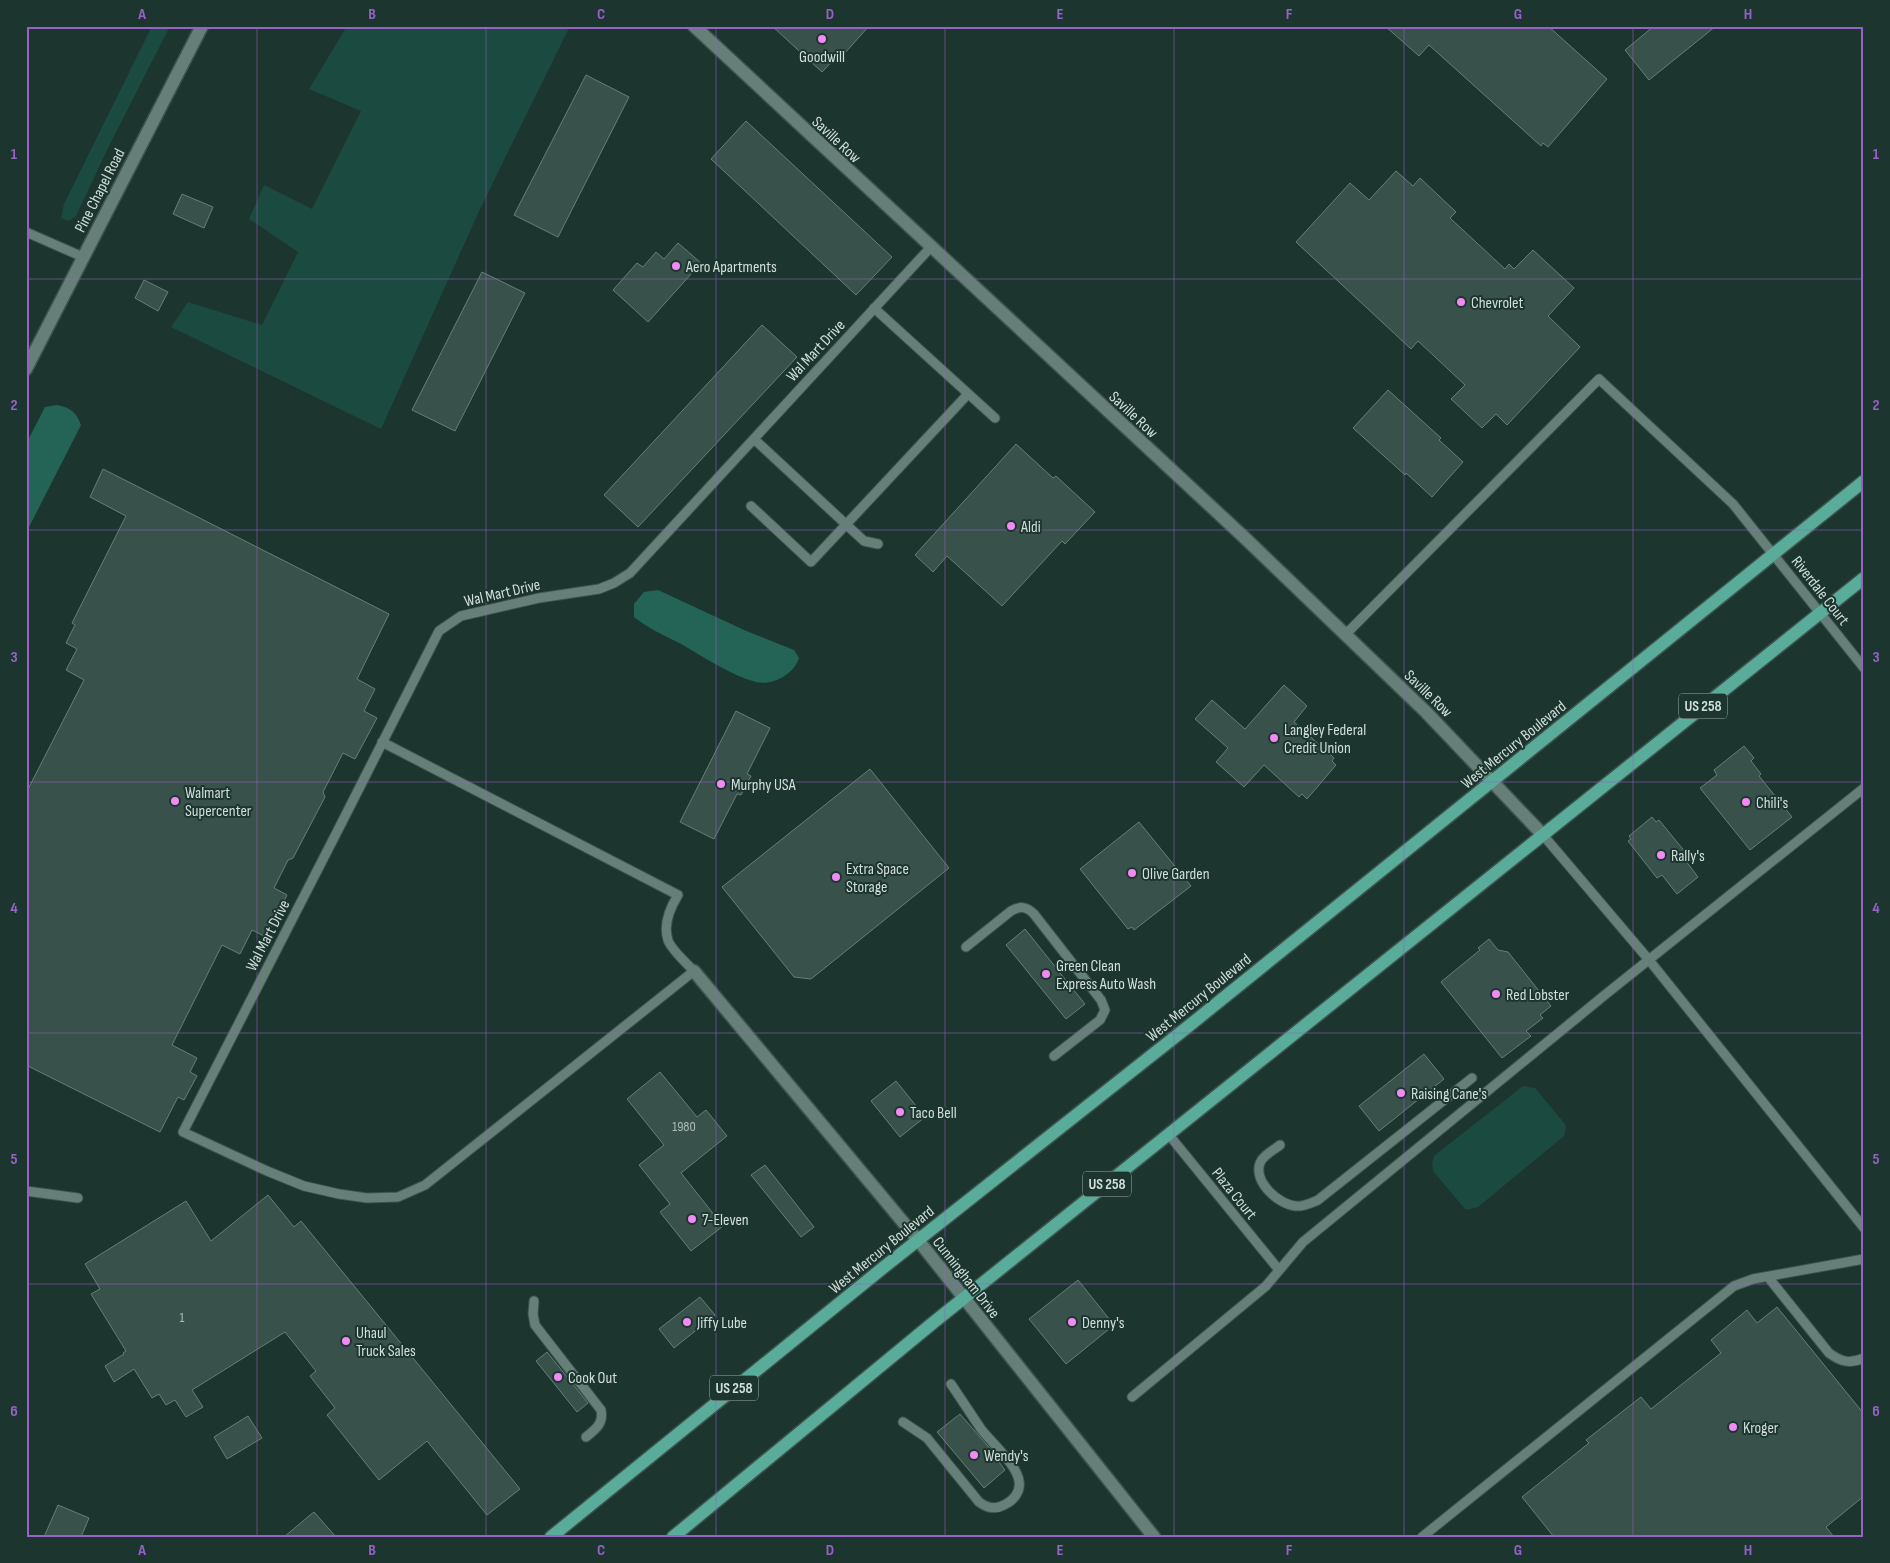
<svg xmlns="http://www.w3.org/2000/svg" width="1890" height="1563" viewBox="0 0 1890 1563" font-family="'Sofia Sans Condensed',sans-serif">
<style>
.green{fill:#1b4a40}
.water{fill:#236456}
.building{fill:#39514b;stroke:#667f78}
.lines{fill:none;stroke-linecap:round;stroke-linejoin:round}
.service-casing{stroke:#3e534e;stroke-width:11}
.minor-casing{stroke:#3e534e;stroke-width:15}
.tertiary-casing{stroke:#3e534e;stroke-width:15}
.secondary-casing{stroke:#3e534e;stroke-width:15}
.primary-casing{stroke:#3e534e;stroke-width:15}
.service{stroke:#668079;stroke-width:9}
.minor{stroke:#668079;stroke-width:12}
.tertiary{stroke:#668079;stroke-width:12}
.secondary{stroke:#668079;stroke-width:12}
.primary{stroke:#58ac99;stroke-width:12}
.grid{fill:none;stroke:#9562c7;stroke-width:1;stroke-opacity:0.55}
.poi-dot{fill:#f18af4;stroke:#1d352f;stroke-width:2}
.labels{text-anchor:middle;stroke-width:4;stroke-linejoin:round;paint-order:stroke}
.number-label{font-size:14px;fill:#abbcb7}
.shield{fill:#1d352f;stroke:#9baca7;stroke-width:1}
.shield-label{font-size:15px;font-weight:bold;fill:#d1dfdb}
.poi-label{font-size:16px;fill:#d1dfdb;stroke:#1d352f;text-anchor:start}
.street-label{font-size:16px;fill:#d1dfdb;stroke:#1d352f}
.neatline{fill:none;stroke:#9562c7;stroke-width:2}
.grid-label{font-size:16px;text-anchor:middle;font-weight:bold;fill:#9562c7}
</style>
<rect width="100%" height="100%" fill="#1d352f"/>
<!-- green -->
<g class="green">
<polygon points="152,26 170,26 107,150 76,216 69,221 61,218 64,204"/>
<polygon points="347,26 570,26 480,209 381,429 171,327 188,302 262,325 298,252 249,219 264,185 312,209 361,111 309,89"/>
<polygon points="1523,1086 1535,1088 1565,1124 1566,1129 1564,1136 1478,1207 1470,1209 1465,1209 1433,1171 1432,1163 1434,1156"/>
</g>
<!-- water -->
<g class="water">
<path d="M 57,405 C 71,408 76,412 81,425 L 26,533 L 26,444 L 45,407 Z"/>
<path d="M 658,590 L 744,630 L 794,650 L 799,658 C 794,674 773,686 756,682 C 730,675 704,657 681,644 C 664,635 649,629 634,617 L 634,604 L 644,592 Z"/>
</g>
<!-- building -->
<g class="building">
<polygon points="772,26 869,26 844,54 841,52 822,72"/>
<polygon points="1385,26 1548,26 1607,79 1548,147 1543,143 1541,146 1429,45 1419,56"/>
<polygon points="1654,26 1716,26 1649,80 1625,50"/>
<polygon points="586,75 629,97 558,237 514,215"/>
<polygon points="746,121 892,257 856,295 711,159"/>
<polygon points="1396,171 1413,186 1420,178 1456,212 1450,218 1505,269 1509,264 1514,269 1533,250 1574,288 1548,316 1580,347 1507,425 1496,414 1482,428 1451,399 1465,385 1418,341 1411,349 1296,242 1350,183 1369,200"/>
<polygon points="182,194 213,207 204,228 173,214"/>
<polygon points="678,243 701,263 648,322 613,290 637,263 643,267 656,252 664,259"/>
<polygon points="482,272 525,293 455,431 412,410"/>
<polygon points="144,280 168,292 158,311 135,298"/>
<polygon points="762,325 797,357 638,527 604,495"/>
<polygon points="1388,390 1441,438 1439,440 1463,462 1432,497 1406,473 1405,475 1353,428"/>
<polygon points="1016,444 1053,478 1056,476 1095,512 1065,544 1062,541 1002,606 947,556 933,572 915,555"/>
<polygon points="103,469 389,614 357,679 375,689 364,711 377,718 355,759 343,753 323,792 325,797 293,858 288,860 274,888 287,895 266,937 252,930 240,954 222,945 172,1045 197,1058 190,1072 197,1076 184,1100 178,1097 160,1132 26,1065 26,793 84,680 66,670 77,649 66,643 75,625 72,623 126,516 90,497"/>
<polygon points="1284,685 1307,706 1294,722 1334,758 1332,761 1336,765 1307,799 1302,794 1299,797 1264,765 1244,787 1216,762 1228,748 1195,719 1212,700 1245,729"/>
<polygon points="736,711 770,728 747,774 751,776 741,795 737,794 714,839 680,822"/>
<polygon points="1744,746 1754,758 1751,761 1761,774 1759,776 1792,817 1750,850 1700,788 1717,775 1714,770"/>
<polygon points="870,769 949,868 811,979 794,977 722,887"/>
<polygon points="1652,817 1656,822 1659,820 1686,853 1682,856 1698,877 1677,894 1662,875 1657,878 1628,841 1631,839 1629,836"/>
<polygon points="1139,822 1191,886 1134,930 1132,927 1128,929 1080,869"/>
<polygon points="1025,929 1085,1004 1066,1019 1006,945"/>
<polygon points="1489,939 1498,950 1508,952 1551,1006 1540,1015 1543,1018 1526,1031 1531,1036 1502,1058 1441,982 1480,950 1478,948"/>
<polygon points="1424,1054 1444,1079 1379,1131 1359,1106"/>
<polygon points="660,1072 697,1117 706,1110 727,1136 681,1173 723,1226 691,1251 660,1212 670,1204 639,1165 664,1145 627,1099"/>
<polygon points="896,1081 925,1117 900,1137 871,1101"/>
<polygon points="765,1165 814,1227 801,1237 751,1175"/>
<polygon points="268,1195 294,1227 301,1221 520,1489 487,1515 427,1441 379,1480 327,1415 335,1408 310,1376 316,1371 285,1332 192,1390 203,1407 186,1417 175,1400 166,1405 159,1394 152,1398 134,1369 114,1382 105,1366 124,1354 123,1353 126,1351 91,1294 100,1289 85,1264 186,1201 211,1241"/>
<polygon points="1078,1280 1114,1325 1066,1364 1029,1319"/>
<polygon points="700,1297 715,1315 674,1348 659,1329"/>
<polygon points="1777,1307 1864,1414 1864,1496 1826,1527 1834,1537 1554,1537 1522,1497 1589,1443 1586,1440 1641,1397 1651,1409 1721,1353 1711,1340 1747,1310 1757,1323"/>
<polygon points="547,1352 588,1403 577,1412 536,1361"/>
<polygon points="960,1414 1000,1460 999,1462 1005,1470 984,1488 937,1432"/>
<polygon points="248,1416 262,1438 227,1459 214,1437"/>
<polygon points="58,1505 89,1518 81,1537 44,1537"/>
<polygon points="314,1512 336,1537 284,1537 309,1516"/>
</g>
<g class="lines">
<!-- service casing -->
<g class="service-casing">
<g id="service">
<polyline points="26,232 83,257"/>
<polyline points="874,308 995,418"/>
<polyline points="754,439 864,541 878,544"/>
<polyline points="751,506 811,562 968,394"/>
<polyline points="1345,635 1599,379 1733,504 1864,668"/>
<path d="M 382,742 L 678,895 C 670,908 663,925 668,940 C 670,948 687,964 694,971 L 425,1185 L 398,1197 L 367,1198 L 339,1194 L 304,1186 L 267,1171 L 183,1132 L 339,828 L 439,631 L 461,616 L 539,598 L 599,589 L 614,583 L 630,573 L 930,248"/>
<polyline points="1543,835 1649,960 1864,1228"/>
<path d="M 966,947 L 1011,911 C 1020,906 1026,906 1034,914 L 1101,1000 L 1105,1010 L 1100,1020 L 1054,1056"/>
<polyline points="1169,1135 1279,1270"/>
<path d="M 1280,1145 C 1274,1150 1263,1155 1260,1163 C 1253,1182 1279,1205 1296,1206 C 1303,1207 1311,1203 1318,1200 L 1472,1078"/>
<polyline points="26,1191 78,1198"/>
<path d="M 1768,1277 L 1829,1353 C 1841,1362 1850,1364 1864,1358"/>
<path d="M 534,1301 L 533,1314 L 535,1325 L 601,1410 C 604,1423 596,1429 586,1437"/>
<polyline points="1132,1397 1266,1286 1303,1242 1606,994 1864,788"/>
<path d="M 903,1422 L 927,1438 L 979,1502 C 987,1508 995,1510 1004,1505 C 1013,1501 1021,1492 1019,1481 C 1017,1465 991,1442 981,1429 C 971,1414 961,1399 951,1384"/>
<polyline points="1422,1537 1734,1286 1753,1279 1864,1259"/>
</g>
</g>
<!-- minor casing -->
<g class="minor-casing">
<polyline id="minor" points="694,971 918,1240"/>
</g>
<!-- tertiary casing -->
<g class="tertiary-casing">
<g id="tertiary">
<polyline points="694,26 1246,539 1426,712 1543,835"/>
<polyline points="26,369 202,26"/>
</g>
</g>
<!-- secondary casing -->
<g class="secondary-casing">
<polyline id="secondary" points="918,1240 1154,1537"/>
</g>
<!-- primary casing -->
<g class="primary-casing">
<g id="primary">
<polyline points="551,1537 884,1267 1185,1029 1864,481"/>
<polyline points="673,1537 934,1322 1864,578"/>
</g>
</g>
<!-- service -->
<use href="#service" class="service"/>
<!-- minor -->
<use href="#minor" class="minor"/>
<!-- tertiary -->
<use href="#tertiary" class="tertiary"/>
<!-- secondary -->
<use href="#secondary" class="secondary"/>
<!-- primary -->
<use href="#primary" class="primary"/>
</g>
<!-- grid -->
<path class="grid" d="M 257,26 L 257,1537M 486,26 L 486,1537M 716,26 L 716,1537M 945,26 L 945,1537M 1174,26 L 1174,1537M 1404,26 L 1404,1537M 1633,26 L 1633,1537M 26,279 L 1864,279M 26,530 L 1864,530M 26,782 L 1864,782M 26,1033 L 1864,1033M 26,1284 L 1864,1284"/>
<!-- markers -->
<g class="poi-dot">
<circle cx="822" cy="39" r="5"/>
<circle cx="676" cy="266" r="5"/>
<circle cx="1461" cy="302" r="5"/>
<circle cx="1011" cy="526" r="5"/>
<circle cx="1274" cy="738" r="5"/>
<circle cx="721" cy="784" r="5"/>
<circle cx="175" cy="801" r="5"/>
<circle cx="1746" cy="802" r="5"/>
<circle cx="1661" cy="855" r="5"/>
<circle cx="1132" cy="873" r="5"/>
<circle cx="836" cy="877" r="5"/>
<circle cx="1046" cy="974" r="5"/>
<circle cx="1496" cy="994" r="5"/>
<circle cx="1401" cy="1093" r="5"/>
<circle cx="900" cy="1112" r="5"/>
<circle cx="692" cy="1219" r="5"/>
<circle cx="687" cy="1322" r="5"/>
<circle cx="1072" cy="1322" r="5"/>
<circle cx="346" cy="1341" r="5"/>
<circle cx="558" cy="1377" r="5"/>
<circle cx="1733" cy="1427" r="5"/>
<circle cx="974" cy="1455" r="5"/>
</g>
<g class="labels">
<!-- number labels -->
<g class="number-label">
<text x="684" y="1131">1980</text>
<text x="182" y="1322">1</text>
</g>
<!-- shield labels -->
<g class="shield">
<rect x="1679" y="693.5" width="48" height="25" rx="4"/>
<rect x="1083" y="1171.5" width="48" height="25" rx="4"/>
<rect x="710" y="1375.5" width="48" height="25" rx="4"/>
</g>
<g class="shield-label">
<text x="1703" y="711">US 258</text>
<text x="1107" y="1189">US 258</text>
<text x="734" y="1393">US 258</text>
</g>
<!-- poi labels -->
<g class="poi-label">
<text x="822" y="62" text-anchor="middle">Goodwill</text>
<text x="686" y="272">Aero Apartments</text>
<text x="1471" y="308">Chevrolet</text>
<text x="1021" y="532">Aldi</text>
<text x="1284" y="735">Langley Federal<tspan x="1284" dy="18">Credit Union</tspan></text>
<text x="731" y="790">Murphy USA</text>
<text x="185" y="798">Walmart<tspan x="185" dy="18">Supercenter</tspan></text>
<text x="1756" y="808">Chili's</text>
<text x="1671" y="861">Rally's</text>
<text x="846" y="874">Extra Space<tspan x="846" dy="18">Storage</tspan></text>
<text x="1142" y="879">Olive Garden</text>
<text x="1056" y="971">Green Clean<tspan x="1056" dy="18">Express Auto Wash</tspan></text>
<text x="1506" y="1000">Red Lobster</text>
<text x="1411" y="1099">Raising Cane's</text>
<text x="910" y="1118">Taco Bell</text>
<text x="702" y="1225">7-Eleven</text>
<text x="697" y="1328">Jiffy Lube</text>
<text x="1082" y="1328">Denny's</text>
<text x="356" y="1338">Uhaul<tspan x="356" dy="18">Truck Sales</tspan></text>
<text x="568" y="1383">Cook Out</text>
<text x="1743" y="1433">Kroger</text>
<text x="984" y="1461">Wendy's</text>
</g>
<!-- street labels -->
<g class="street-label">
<text transform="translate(837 139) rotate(43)" y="6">Saville Row</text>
<text transform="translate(99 190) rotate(-63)" y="6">Pine Chapel Road</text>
<text transform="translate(815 350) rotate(-47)" y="6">Wal Mart Drive</text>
<text transform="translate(1134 414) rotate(43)" y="6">Saville Row</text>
<text transform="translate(1821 590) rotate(52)" y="6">Riverdale Court</text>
<text transform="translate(502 592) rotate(-13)" y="6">Wal Mart Drive</text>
<text transform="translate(1429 693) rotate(44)" y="6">Saville Row</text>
<text transform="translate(1513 744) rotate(-39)" y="6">West Mercury Boulevard</text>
<text transform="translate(267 935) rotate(-63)" y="6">Wal Mart Drive</text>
<text transform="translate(1198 997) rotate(-39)" y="6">West Mercury Boulevard</text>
<text transform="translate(1235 1193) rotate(51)" y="6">Plaza Court</text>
<text transform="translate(881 1249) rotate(-39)" y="6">West Mercury Boulevard</text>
<text transform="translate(967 1277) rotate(52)" y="6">Cunningham Drive</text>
</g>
</g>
<!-- border -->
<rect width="1890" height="1563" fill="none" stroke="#1d352f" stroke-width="55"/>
<rect x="28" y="28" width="1834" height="1508" class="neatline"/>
<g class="grid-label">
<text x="142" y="19">A</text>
<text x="372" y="19">B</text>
<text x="601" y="19">C</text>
<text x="830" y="19">D</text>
<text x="1060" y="19">E</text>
<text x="1289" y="19">F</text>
<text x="1518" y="19">G</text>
<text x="1748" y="19">H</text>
<text x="14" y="159">1</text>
<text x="1876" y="159">1</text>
<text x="14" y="410">2</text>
<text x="1876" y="410">2</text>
<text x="14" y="662">3</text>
<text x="1876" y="662">3</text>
<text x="14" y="913">4</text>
<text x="1876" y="913">4</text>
<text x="14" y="1164">5</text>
<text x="1876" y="1164">5</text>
<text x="14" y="1416">6</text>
<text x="1876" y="1416">6</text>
<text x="142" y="1555">A</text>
<text x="372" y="1555">B</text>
<text x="601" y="1555">C</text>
<text x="830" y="1555">D</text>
<text x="1060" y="1555">E</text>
<text x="1289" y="1555">F</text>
<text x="1518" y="1555">G</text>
<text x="1748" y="1555">H</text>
</g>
</svg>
